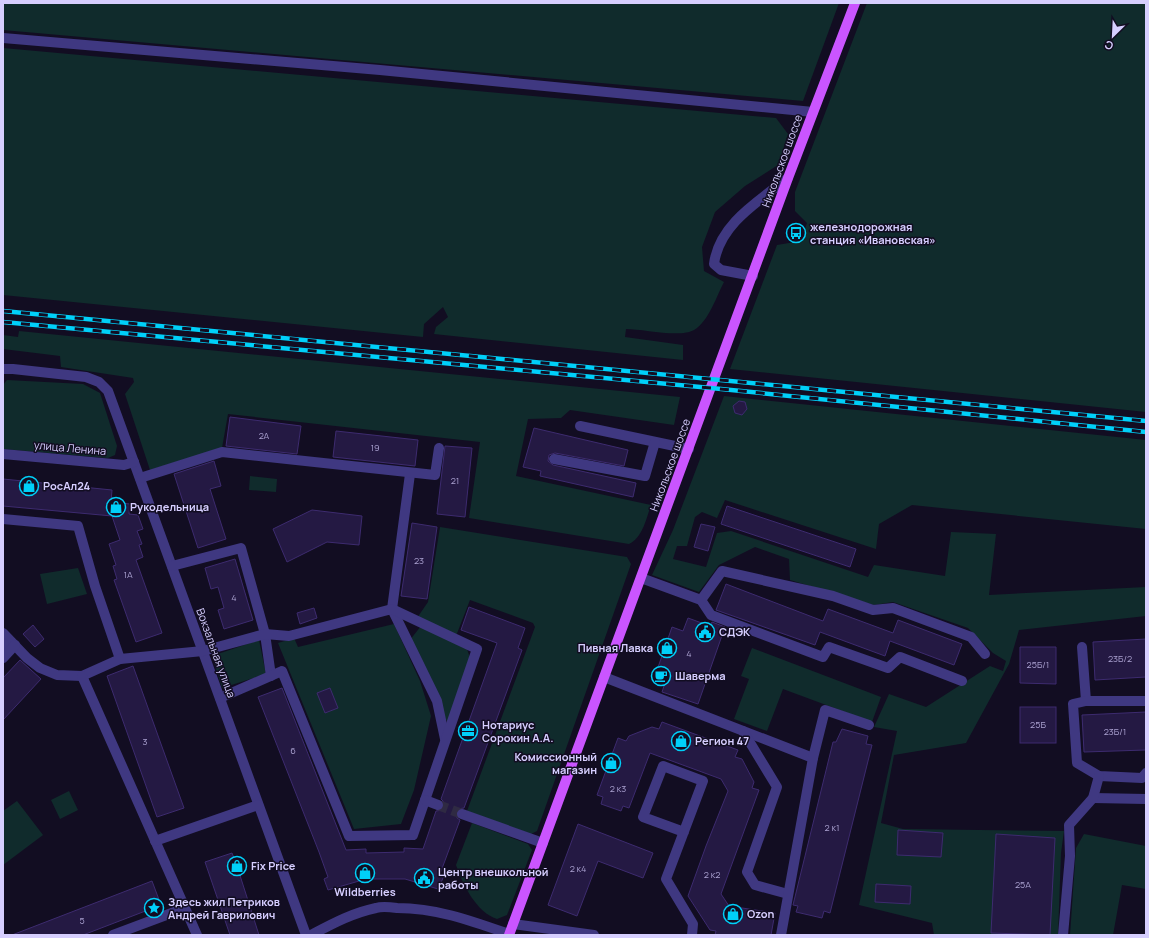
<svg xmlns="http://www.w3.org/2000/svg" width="1149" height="938" viewBox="0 0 1149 938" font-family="Manrope,sans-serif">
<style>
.green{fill:#102b2c}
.building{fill:#241943;stroke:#3d2b6f}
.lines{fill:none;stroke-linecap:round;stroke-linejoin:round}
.minor-tunnel{stroke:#2f2a43;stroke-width:10;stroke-dasharray:10 5;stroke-linecap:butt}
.minor{stroke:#3f3881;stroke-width:10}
.major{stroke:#ca55ff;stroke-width:10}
.rail-casing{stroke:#00d0f9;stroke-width:4.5}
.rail{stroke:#120d22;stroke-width:3;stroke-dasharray:9;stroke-linecap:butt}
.labels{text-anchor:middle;stroke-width:3;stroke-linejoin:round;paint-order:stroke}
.number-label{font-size:9px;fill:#aaa1d0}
.street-label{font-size:11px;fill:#d6ceff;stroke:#120d22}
.poi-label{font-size:11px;font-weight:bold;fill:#d6ceff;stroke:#120d22;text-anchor:start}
</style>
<rect width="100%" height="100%" fill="#120d22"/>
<!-- green -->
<g class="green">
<polygon points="3,3 839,3 803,101 3,30"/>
<polygon points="867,3 1146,3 1146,412 730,369 777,245 801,241 807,223 795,211 795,192"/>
<path d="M 3,48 L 776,118 L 788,134 L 778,165 L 745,186 L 715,212 L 702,247 L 704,271 L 724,282 C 716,297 709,321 694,330 C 680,338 643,329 626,329 L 625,337 L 683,345 L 683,360 L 434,334 L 436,327 L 448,317 L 443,307 L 424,324 L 423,337 L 3,295 Z"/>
<path d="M 19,331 L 680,397 L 674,425 L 570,410 L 561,418 L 528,419 L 516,476 L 651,505 C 646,519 643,537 629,544 L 469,518 L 480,442 L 228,414 L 222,448 L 150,470 L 125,394 L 134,382 L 133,378 L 61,367 L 60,356 L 3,349 L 3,335 L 18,337 Z"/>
<polygon points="7,380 83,384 100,393 117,446 115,455 108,458 3,449 3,385"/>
<polygon points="724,396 1146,440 1146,529 912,505 879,524 876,549 725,500 717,518 702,512 695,517 687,546 677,546 673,559 706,567 717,533 731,531 868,577 874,565 945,576 951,532 996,534 989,595 1146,587 1146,616 1019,630 1009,664 966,743 894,755 881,823 903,829 1064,831 1061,853 1058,935 934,935 932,923 859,905 897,731 874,727 889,694 926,707 990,666 1003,671 1006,661 993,653 968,628 893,602 874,605 790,580 789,559 755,547 719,565 699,592 652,575 673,530"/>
<polygon points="250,476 277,479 276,492 249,490"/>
<polygon points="440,527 627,557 631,564 537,831 531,834 467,811 535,627 533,623 470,600 456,636 417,618 428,602"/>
<polygon points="78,568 87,594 47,604 40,574"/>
<polygon points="394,624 420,681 431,716 414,790 401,824 354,829 278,643 294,638 298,647"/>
<polygon points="421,626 467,649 470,658 448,722 443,717 410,640"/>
<polygon points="259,640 266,674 222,688 212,656"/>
<polygon points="752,648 881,697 872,722 783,689 767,731 734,719 749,679 741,676"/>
<polygon points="69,791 78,810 60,819 51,800"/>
<polygon points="17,801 43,835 3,865 3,811"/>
<path d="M 472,823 L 528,844 L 532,850 L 507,915 L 497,919 C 476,912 463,885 456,865 Z"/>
<polygon points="1084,834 1146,846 1146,889 1122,885 1113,935 1070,935 1076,848"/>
</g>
<!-- building -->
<g class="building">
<polygon points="739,401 745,402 747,409 742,415 735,413 733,406"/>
<polygon points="230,417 301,426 297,454 226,446"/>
<polygon points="534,428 628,450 624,466 555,453 549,455 548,461 553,465 636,483 633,497 540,476 541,471 523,467"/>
<polygon points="336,431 418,440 415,466 333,457"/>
<polygon points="445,446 472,448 465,517 437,514"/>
<polygon points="214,461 221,486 210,489 226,539 198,548 174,474"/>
<polygon points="3,479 112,490 111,502 130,504 129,514 138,515 143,529 137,531 142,544 139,545 143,557 136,560 162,633 136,642 114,580 117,579 113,566 116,565 109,544 120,540 112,516 3,506"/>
<polygon points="727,506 856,549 850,567 721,524"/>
<polygon points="312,510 362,516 359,545 327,542 287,562 273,529"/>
<polygon points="412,523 437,527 427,599 401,596"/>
<polygon points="701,524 715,527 708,551 694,547"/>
<polygon points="235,559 253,620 224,629 218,610 224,608 218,587 211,589 205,568"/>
<polygon points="726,584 823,621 828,609 893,633 898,620 962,644 954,665 890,641 885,656 820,632 815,645 716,610"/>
<polygon points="469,607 525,628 518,648 522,650 464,808 458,809 456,812 457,818 460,820 440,874 444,876 438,889 405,879 366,879 328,890 324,879 328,877 319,852 258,697 282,688 346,850 366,849 366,853 404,852 404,848 423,849 436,811 442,810 444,807 443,801 441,799 497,643 461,630"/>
<polygon points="314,608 317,618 300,624 297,613"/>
<polygon points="688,618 710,626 712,622 725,627 698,704 662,692 666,680 655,676 672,627 683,631"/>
<polygon points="33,625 44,639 35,647 23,634"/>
<polygon points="1146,639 1146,677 1095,680 1093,642"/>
<polygon points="1020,647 1056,647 1056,684 1020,683"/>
<polygon points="20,660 41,679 3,720 3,678"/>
<polygon points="133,666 184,808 157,817 107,676"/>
<polygon points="330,688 338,708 325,713 317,693"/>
<rect x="1020" y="707" width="36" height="36"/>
<polygon points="1146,712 1146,750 1084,752 1082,715"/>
<polygon points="662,722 738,750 735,757 742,759 754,782 752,788 759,790 721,894 729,906 775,913 771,935 715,935 716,931 710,930 688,896 706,846 728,791 721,779 650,753 629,808 623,806 621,811 601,804 603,797 597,795 618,738 626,741 629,736 652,727 659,729"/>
<polygon points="842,729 868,736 866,744 872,745 830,913 824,911 822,918 796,912 798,906 793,905 833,742 836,742"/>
<polygon points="578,824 653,853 643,878 598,861 577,916 548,905"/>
<polygon points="898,830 943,833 941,857 897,855"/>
<polygon points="996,834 1055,838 1050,935 991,933"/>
<polygon points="232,853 237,866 259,935 230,935 205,862"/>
<polygon points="152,881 161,905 83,935 12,935"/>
<polygon points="876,884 911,886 910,904 875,902"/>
</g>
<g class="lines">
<!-- minor-tunnel -->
<polyline class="minor-tunnel" points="438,805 462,814"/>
<!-- minor -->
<g class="minor">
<polyline points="3,38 380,70 813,112"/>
<path d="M 753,276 L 721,270 L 714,264 C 719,224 759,201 788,178"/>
<polyline points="3,369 13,369 86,377 99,382 108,391 306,935"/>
<polyline points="580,426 689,449"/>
<polyline points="3,454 124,465 134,462"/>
<polyline points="554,459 645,476 655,442"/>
<polyline points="410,474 392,609 437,701 445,739"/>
<polyline points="140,478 222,452 435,475 439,448"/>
<polyline points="3,519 78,526 95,586 120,659"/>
<polyline points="172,566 241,548 265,634 271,676"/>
<polyline points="641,578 701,600 711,615 823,657 829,647 888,668 900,657 962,681"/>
<polyline points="701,600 722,571 833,596 873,610 893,608 971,637 985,654"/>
<polyline points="3,633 27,658 40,668 57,675 82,676 120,659 203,651 265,634 289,636 392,609 477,649 413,835 349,836 282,671 220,698"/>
<polyline points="3,643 7,653"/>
<polyline points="1082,647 1086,701"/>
<polyline points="3,658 15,645"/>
<polyline points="82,676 197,935"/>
<polyline points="604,677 813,758"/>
<polyline points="1146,701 1086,701 1073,704 1077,763 1099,776 1142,778 1146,773"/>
<polyline points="743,731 777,787 747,872 755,885 788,894"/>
<polyline points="1093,798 1146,799"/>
<polyline points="425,800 438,805"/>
<polyline points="462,814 543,843"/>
<polyline points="684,832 643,817 663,766 703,781 666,879 693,924 692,935"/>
<polyline points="155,841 258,805"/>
<polyline points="513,924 594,935"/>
<polyline points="113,935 185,908"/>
<path d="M 311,935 C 332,924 352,913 376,908 C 382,906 390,907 397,908 C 437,908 472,921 509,934"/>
<polyline points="781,935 813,758 825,710 869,725"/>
<polyline points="1063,935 1070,856 1069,825 1093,798 1099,776"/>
</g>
<!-- major -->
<polyline class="major" points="509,935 788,178 855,3"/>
<!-- rail casing -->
<g class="rail-casing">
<g id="rail">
<polyline points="3,311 1146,421"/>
<polyline points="3,322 711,388 1146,432"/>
</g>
</g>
<!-- rail -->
<use href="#rail" class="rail"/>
</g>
<!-- icons -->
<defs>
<g id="bus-ring" transform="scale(1)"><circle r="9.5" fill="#120d22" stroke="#00d0f9" stroke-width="1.5"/><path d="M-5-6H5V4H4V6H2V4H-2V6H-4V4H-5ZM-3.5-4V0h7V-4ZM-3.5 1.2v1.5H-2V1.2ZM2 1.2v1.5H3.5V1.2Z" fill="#00d0f9"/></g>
<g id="shop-ring" transform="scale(1)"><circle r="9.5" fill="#120d22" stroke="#00d0f9" stroke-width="1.5"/><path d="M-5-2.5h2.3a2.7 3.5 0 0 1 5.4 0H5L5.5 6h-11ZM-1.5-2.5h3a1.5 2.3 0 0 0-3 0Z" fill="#00d0f9"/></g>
<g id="civic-ring" transform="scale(1)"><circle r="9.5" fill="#120d22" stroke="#00d0f9" stroke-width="1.5"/><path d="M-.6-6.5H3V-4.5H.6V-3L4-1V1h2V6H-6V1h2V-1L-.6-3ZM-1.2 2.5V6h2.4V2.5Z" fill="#00d0f9"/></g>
<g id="cafe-ring" transform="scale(1)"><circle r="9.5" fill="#120d22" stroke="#00d0f9" stroke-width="1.5"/><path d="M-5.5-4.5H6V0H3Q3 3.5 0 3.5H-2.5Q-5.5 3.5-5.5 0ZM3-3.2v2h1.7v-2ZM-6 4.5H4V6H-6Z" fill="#00d0f9"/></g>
<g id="office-ring" transform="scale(1)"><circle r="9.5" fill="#120d22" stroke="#00d0f9" stroke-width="1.5"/><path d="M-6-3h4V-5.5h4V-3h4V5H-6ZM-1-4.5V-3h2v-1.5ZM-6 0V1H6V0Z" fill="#00d0f9"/></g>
<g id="sight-ring" transform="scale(1)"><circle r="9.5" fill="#120d22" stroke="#00d0f9" stroke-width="1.5"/><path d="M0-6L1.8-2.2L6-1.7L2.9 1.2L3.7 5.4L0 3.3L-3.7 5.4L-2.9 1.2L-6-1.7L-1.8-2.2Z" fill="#00d0f9"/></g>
</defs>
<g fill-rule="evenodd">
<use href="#bus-ring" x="796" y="233"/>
<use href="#shop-ring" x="29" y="486"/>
<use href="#shop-ring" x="116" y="507"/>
<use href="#civic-ring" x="705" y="632"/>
<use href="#shop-ring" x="667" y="648"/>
<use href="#cafe-ring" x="661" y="676"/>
<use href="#office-ring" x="468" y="731"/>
<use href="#shop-ring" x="681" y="741"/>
<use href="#shop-ring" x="611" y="763"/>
<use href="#shop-ring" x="237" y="866"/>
<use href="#shop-ring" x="365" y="873"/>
<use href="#civic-ring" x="424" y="878"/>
<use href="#sight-ring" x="154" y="908"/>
<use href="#shop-ring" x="733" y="914"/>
</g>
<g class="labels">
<!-- number labels -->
<g class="number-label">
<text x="264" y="439">2А</text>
<text x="375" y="451">19</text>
<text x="455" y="484">21</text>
<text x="419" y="564">23</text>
<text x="128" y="578">1А</text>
<text x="234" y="601">4</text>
<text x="689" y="657">4</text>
<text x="1120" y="662">23Б/2</text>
<text x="1038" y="668">25Б/1</text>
<text x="1038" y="728">25Б</text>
<text x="1115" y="735">23Б/1</text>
<text x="145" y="745">3</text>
<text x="293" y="754">6</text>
<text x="618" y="792">2 к3</text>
<text x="832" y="831">2 к1</text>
<text x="578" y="872">2 к4</text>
<text x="712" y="878">2 к2</text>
<text x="1023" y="888">25А</text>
<text x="82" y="924">5</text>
</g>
<!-- street labels -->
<g class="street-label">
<text transform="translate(782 161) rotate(-70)" y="4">Никольское шоссе</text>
<text transform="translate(70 448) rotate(5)" y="4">улица Ленина</text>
<text transform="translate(670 465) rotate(-70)" y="4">Никольское шоссе</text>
<text transform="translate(216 653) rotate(70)" y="4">Вокзальная улица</text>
</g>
<!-- poi labels -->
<g class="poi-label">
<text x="810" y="231">железнодорожная<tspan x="810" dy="13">станция «Ивановская»</tspan></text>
<text x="43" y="490">РосАл24</text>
<text x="130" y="511">Рукодельница</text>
<text x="719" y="636">СДЭК</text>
<text x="653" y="652" text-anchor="end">Пивная Лавка</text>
<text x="675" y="680">Шаверма</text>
<text x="482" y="729">Нотариус<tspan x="482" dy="13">Сорокин А.А.</tspan></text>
<text x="695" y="745">Регион 47</text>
<text x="597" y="761" text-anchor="end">Комиссионный<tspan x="597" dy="13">магазин</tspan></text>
<text x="251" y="870">Fix Price</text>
<text x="438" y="876">Центр внешкольной<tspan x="438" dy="13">работы</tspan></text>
<text x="365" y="896" text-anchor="middle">Wildberries</text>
<text x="168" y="906">Здесь жил Петриков<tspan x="168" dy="13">Андрей Гаврилович</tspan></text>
<text x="747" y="918">Ozon</text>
</g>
</g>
<!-- border -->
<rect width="1149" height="938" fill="none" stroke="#d6ceff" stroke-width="8"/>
<!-- north arrow -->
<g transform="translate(1113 36) rotate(204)" stroke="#120d22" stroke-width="3" paint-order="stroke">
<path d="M0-3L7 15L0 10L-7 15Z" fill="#d6ceff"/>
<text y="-6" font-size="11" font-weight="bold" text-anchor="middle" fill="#d6ceff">С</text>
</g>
</svg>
